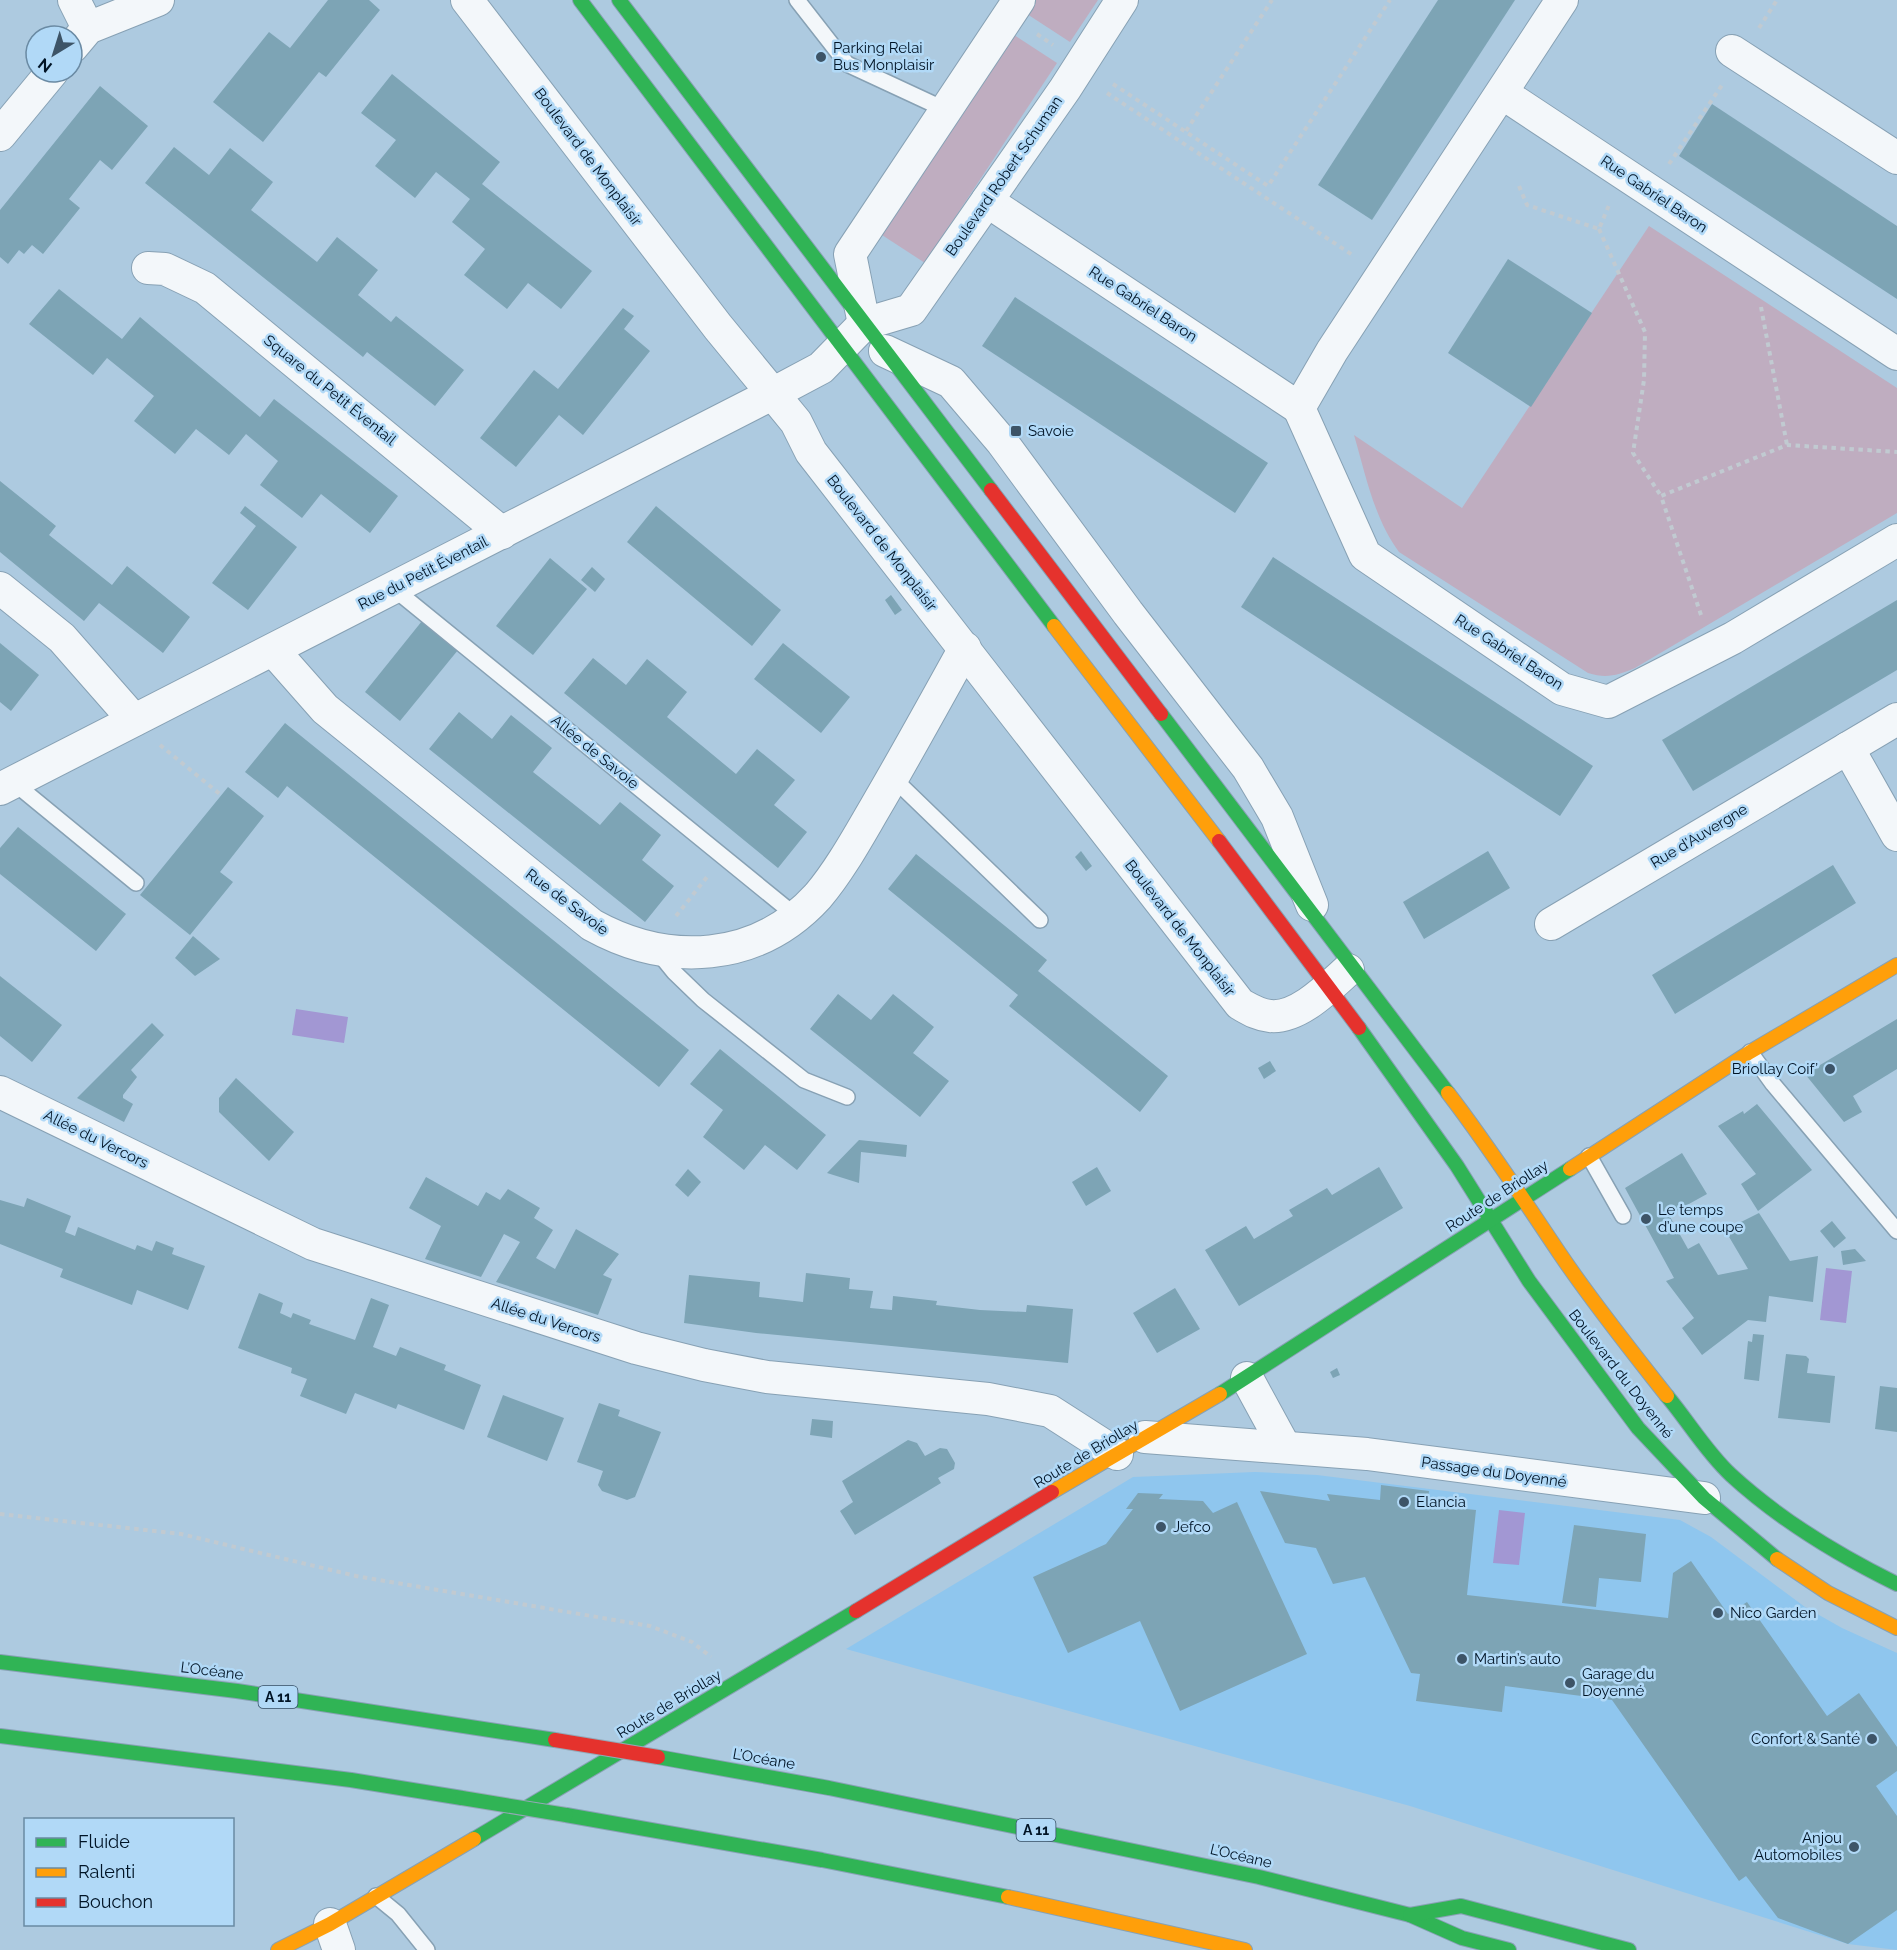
<svg xmlns="http://www.w3.org/2000/svg" width="1897" height="1950" viewBox="0 0 1897 1950" font-family="Raleway,sans-serif">
<style>
.built{fill:#8fc6ee}
.green{fill:#bfadc0}
.water{fill:#a297d3}
.building{fill:#7da4b5}
.lines{fill:none;stroke-linecap:round;stroke-linejoin:round}
.lane-casing{stroke:#87a1b4;stroke-width:18}
.street-casing{stroke:#87a1b4;stroke-width:34}
.fast-casing{stroke:#87a1b4;stroke-width:16}
.slow-casing{stroke:#87a1b4;stroke-width:16}
.jam-casing{stroke:#87a1b4;stroke-width:16}
.path{stroke:#c1cad1;stroke-width:4;stroke-dasharray:4.5 4.5;stroke-linecap:butt}
.lane{stroke:#f3f7fa;stroke-width:15}
.street{stroke:#f3f7fa;stroke-width:32}
.fast{stroke:#30b455;stroke-width:14}
.slow{stroke:#ff9f0a;stroke-width:14}
.jam{stroke:#e5322d;stroke-width:14}
.fast-bridge-casing{stroke:#94a8b7;stroke-width:16;stroke-linecap:butt}
.jam-bridge-casing{stroke:#94a8b7;stroke-width:16;stroke-linecap:butt}
.fast-bridge{stroke:#30b455;stroke-width:14}
.jam-bridge{stroke:#e5322d;stroke-width:14}
.poi-dot{fill:#3d5467;stroke:#b1d9f7;stroke-width:2}
.labels{text-anchor:middle;stroke-width:5;stroke-linejoin:round;paint-order:stroke}
.shield{fill:#b1d9f7;stroke:#354f65;stroke-width:1.5}
.shield-label{font-size:14px;font-weight:bold;fill:#001426}
.poi-label{font-size:15px;fill:#001426;stroke:#b1d9f7;text-anchor:start}
.street-label{font-size:15px;fill:#001426;stroke:#b1d9f7}
</style>
<rect width="100%" height="100%" fill="#adcae0"/>
<!-- built -->
<polygon class="built" points="1255,1472 1317,1475 1680,1520 1711,1537 1805,1607 1842,1628 1897,1653 1897,1950 1848,1944 1410,1806 846,1649 1133,1477"/>
<!-- green -->
<g class="green">
<polygon points="1036,0 1098,0 1070,42 1027,14"/>
<polygon points="1014,35 1057,63 925,263 882,235"/>
<path d="M 1649,226 L 1897,388 L 1897,513 L 1635,668 C 1618,675 1607,679 1588,673 L 1399,552 C 1374,518 1366,476 1354,435 L 1462,508 Z"/>
</g>
<!-- water -->
<g class="water">
<polygon points="296,1009 348,1017 344,1043 292,1035"/>
<polygon points="1826,1268 1852,1271 1846,1323 1820,1320"/>
<polygon points="1499,1510 1525,1513 1519,1565 1493,1563"/>
</g>
<!-- building -->
<g class="building">
<polygon points="328,0 369,0 380,10 326,77 319,72 263,142 213,102 269,32 290,48"/>
<polygon points="1438,0 1515,0 1372,220 1318,185"/>
<polygon points="392,74 500,162 482,184 592,271 561,309 528,283 507,309 464,275 485,249 452,222 470,199 436,172 415,198 375,166 396,140 361,113"/>
<polygon points="100,86 148,126 112,170 100,160 69,199 80,208 43,254 32,245 24,254 19,250 8,264 0,257 0,210"/>
<polygon points="1712,104 1897,226 1897,299 1679,156"/>
<polygon points="174,147 209,175 230,148 273,182 251,210 317,262 337,237 378,270 358,295 391,322 396,316 464,370 435,406 367,352 363,357 145,183"/>
<polygon points="1508,259 1592,313 1531,407 1448,353"/>
<polygon points="59,289 122,339 140,317 260,417 274,399 398,496 370,533 321,494 302,518 260,485 278,461 246,434 229,455 196,429 175,454 134,421 154,396 107,358 93,375 29,324"/>
<polygon points="1015,297 1268,463 1235,513 982,346"/>
<polygon points="623,308 634,316 624,329 650,351 583,435 559,415 516,467 480,438 534,370 558,389"/>
<polygon points="0,481 56,526 49,535 112,585 127,566 190,617 163,653 99,603 84,621 0,552"/>
<polygon points="245,506 297,547 248,610 212,583 256,526 240,513"/>
<polygon points="656,506 781,610 752,646 627,542"/>
<polygon points="1273,557 1593,766 1560,816 1241,607"/>
<polygon points="550,558 587,589 533,655 496,626"/>
<polygon points="592,567 605,579 595,592 581,580"/>
<polygon points="891,595 902,610 895,615 885,600"/>
<polygon points="1897,600 1897,670 1693,791 1662,740"/>
<polygon points="422,621 458,650 400,721 365,692"/>
<polygon points="0,643 39,675 11,711 0,702"/>
<polygon points="783,643 850,697 821,733 754,679"/>
<polygon points="593,658 626,685 647,659 687,692 667,717 701,745 736,774 757,749 795,780 774,805 807,832 778,868 564,693"/>
<polygon points="459,712 492,739 511,715 552,748 533,772 600,825 620,802 661,835 642,860 674,886 645,922 429,749"/>
<polygon points="285,723 689,1050 659,1087 287,786 278,798 245,772"/>
<polygon points="228,787 264,816 220,872 233,882 190,935 140,895"/>
<polygon points="18,827 126,914 96,951 0,874 0,848"/>
<polygon points="1081,851 1092,866 1086,871 1075,857"/>
<polygon points="1488,851 1510,888 1424,939 1403,902"/>
<polygon points="916,854 1047,960 1038,971 1168,1076 1140,1112 1009,1006 1018,995 888,889"/>
<polygon points="1833,865 1856,903 1675,1014 1652,975"/>
<polygon points="193,936 220,959 195,976 175,958"/>
<polygon points="0,976 62,1025 32,1062 0,1036"/>
<polygon points="838,994 871,1020 893,994 934,1027 913,1053 949,1081 920,1117 810,1029"/>
<polygon points="1897,1019 1897,1069 1853,1096 1862,1112 1844,1122 1805,1074"/>
<polygon points="152,1023 164,1035 131,1070 137,1077 123,1095 123,1098 133,1104 124,1122 77,1098"/>
<polygon points="720,1049 826,1135 797,1170 765,1145 744,1170 703,1137 723,1110 690,1084"/>
<polygon points="1270,1061 1276,1071 1264,1079 1258,1068"/>
<polygon points="236,1078 294,1132 269,1161 219,1112 219,1098"/>
<polygon points="1757,1104 1812,1170 1758,1211 1741,1184 1756,1174 1718,1126 1743,1111 1744,1114"/>
<polygon points="859,1140 907,1145 906,1157 861,1152 859,1183 827,1173"/>
<polygon points="1682,1153 1707,1194 1669,1215 1688,1249 1699,1243 1718,1275 1748,1269 1725,1230 1759,1213 1790,1261 1818,1256 1813,1302 1769,1296 1766,1322 1748,1320 1702,1355 1682,1328 1694,1318 1666,1281 1674,1278 1625,1188"/>
<polygon points="1097,1167 1111,1191 1086,1206 1072,1182"/>
<polygon points="1379,1167 1403,1208 1239,1306 1205,1250 1246,1226 1254,1239 1293,1216 1289,1210 1327,1188 1332,1195"/>
<polygon points="688,1169 701,1182 688,1197 675,1185"/>
<polygon points="426,1177 478,1206 486,1192 500,1200 508,1189 540,1208 534,1218 553,1230 536,1258 555,1269 576,1229 619,1254 603,1275 612,1279 598,1315 496,1282 520,1242 504,1234 481,1277 425,1259 441,1226 409,1208"/>
<polygon points="27,1198 71,1216 65,1232 75,1236 78,1227 135,1250 137,1245 152,1251 156,1241 174,1248 172,1254 205,1266 188,1310 137,1290 132,1305 60,1277 63,1269 0,1244 0,1200 24,1207"/>
<polygon points="1832,1221 1846,1238 1834,1248 1820,1231"/>
<polygon points="1855,1249 1866,1261 1843,1265 1841,1251"/>
<polygon points="806,1273 850,1278 849,1289 873,1291 870,1308 892,1310 893,1296 937,1301 936,1305 980,1310 1026,1312 1027,1305 1073,1309 1068,1363 756,1333 684,1323 689,1275 760,1282 759,1297 803,1302"/>
<polygon points="1175,1288 1200,1329 1157,1353 1133,1313"/>
<polygon points="259,1293 283,1303 280,1313 291,1318 293,1313 311,1320 309,1324 355,1340 371,1298 389,1305 373,1347 396,1356 400,1347 446,1365 444,1370 481,1385 464,1430 398,1404 396,1409 355,1393 346,1414 300,1396 307,1379 291,1373 292,1368 238,1348"/>
<polygon points="1753,1334 1764,1335 1759,1381 1744,1379 1748,1341 1752,1342"/>
<polygon points="1786,1354 1806,1356 1809,1359 1807,1373 1835,1376 1830,1423 1778,1418"/>
<polygon points="1337,1368 1340,1375 1333,1378 1330,1372"/>
<polygon points="1880,1386 1897,1388 1897,1432 1875,1429"/>
<polygon points="503,1395 564,1418 547,1461 487,1437"/>
<polygon points="599,1403 620,1410 618,1416 661,1432 635,1497 627,1500 602,1491 598,1485 603,1471 577,1462"/>
<polygon points="812,1419 833,1421 832,1438 810,1435"/>
<polygon points="908,1440 917,1443 925,1456 940,1448 947,1449 955,1463 954,1469 938,1478 941,1483 855,1535 840,1511 853,1502 842,1481"/>
<polygon points="1381,1485 1429,1491 1427,1505 1476,1510 1467,1595 1668,1618 1673,1573 1691,1561 1728,1614 1747,1602 1827,1716 1859,1693 1897,1747 1897,1771 1876,1786 1897,1816 1897,1910 1848,1944 1778,1918 1746,1876 1739,1881 1612,1700 1505,1686 1502,1712 1416,1701 1420,1674 1411,1673 1365,1577 1333,1584 1316,1548 1285,1543 1260,1491 1330,1501 1327,1494 1380,1500"/>
<polygon points="1138,1493 1163,1494 1159,1499 1203,1501 1213,1513 1237,1502 1307,1654 1180,1711 1140,1621 1068,1653 1033,1577 1106,1544 1133,1509 1126,1509"/>
<polygon points="1574,1525 1646,1534 1641,1582 1599,1578 1596,1607 1562,1603"/>
</g>
<g class="lines">
<!-- lane casing -->
<g class="lane-casing">
<g id="lane">
<polyline points="797,0 847,64 946,110"/>
<polyline points="393,588 796,916"/>
<polyline points="893,778 1040,920"/>
<polyline points="13,782 136,883"/>
<polyline points="657,951 674,972 703,1000 804,1080 847,1097"/>
<polyline points="1750,1052 1773,1084 1897,1231"/>
<polyline points="1589,1156 1623,1216"/>
<polyline points="376,1896 398,1914 427,1950"/>
</g>
</g>
<!-- street casing -->
<g class="street-casing">
<g id="street">
<polyline points="74,0 88,28"/>
<path d="M 467,0 L 718,327 L 796,422 L 811,452 L 1240,1004 C 1249,1009 1258,1015 1270,1016 C 1298,1019 1329,987 1348,970"/>
<polyline points="72,47 88,28 158,0"/>
<polyline points="1732,51 1897,158"/>
<polyline points="1502,93 1897,354"/>
<polyline points="0,135 52,72"/>
<polyline points="987,201 1299,408 1332,351 1562,0"/>
<polyline points="148,268 165,269 205,288 502,533"/>
<polyline points="864,324 850,254 1019,0"/>
<polyline points="885,351 951,382 1002,442 1128,613 1248,768 1277,817 1312,905"/>
<polyline points="1299,408 1365,555 1562,689 1608,702 1733,638 1897,540"/>
<polyline points="0,588 62,638 134,720"/>
<path d="M 273,650 L 325,709 L 592,925 C 668,967 757,963 818,896 C 840,870 858,837 875,808 C 906,755 935,702 965,648"/>
<polyline points="1848,748 1897,835"/>
<polyline points="0,789 774,393 821,368 864,324 911,310 1065,89 1122,0"/>
<polyline points="1551,924 1897,719"/>
<polyline points="0,1092 313,1244 636,1348 704,1365 767,1377 988,1399 1050,1411 1117,1454"/>
<polyline points="1247,1378 1284,1446"/>
<polyline points="1145,1437 1367,1454 1704,1498"/>
<polyline points="330,1924 339,1950"/>
</g>
</g>
<!-- fast casing -->
<g class="fast-casing">
<g id="fast">
<polyline points="580,0 1054,626"/>
<polyline points="619,0 991,490"/>
<polyline points="1161,714 1448,1093"/>
<polyline points="1359,1028 1457,1166 1529,1281 1638,1428 1704,1498 1777,1559"/>
<polyline points="1220,1394 1570,1169"/>
<path d="M 1667,1396 C 1688,1421 1707,1453 1731,1475 C 1780,1520 1838,1555 1897,1584"/>
<polyline points="0,1662 237,1691 555,1740"/>
<polyline points="0,1736 351,1780 462,1798"/>
<polyline points="658,1757 829,1788 1259,1877 1410,1915 1462,1938 1509,1950"/>
<polyline points="566,1815 822,1860 1008,1897"/>
<polyline points="474,1839 856,1611"/>
<polyline points="1410,1915 1461,1906 1629,1950"/>
</g>
</g>
<!-- slow casing -->
<g class="slow-casing">
<g id="slow">
<polyline points="1054,626 1219,841"/>
<path d="M 1448,1093 C 1488,1145 1523,1199 1560,1254 C 1593,1303 1630,1349 1667,1396"/>
<polyline points="1570,1169 1750,1052 1897,965"/>
<polyline points="1052,1492 1220,1394"/>
<polyline points="1777,1559 1828,1593 1897,1628"/>
<polyline points="1008,1897 1245,1950"/>
<polyline points="278,1950 330,1924 474,1839"/>
</g>
</g>
<!-- jam casing -->
<g class="jam-casing">
<g id="jam">
<polyline points="991,490 1161,714"/>
<polyline points="1219,841 1359,1028"/>
<polyline points="856,1611 1052,1492"/>
</g>
</g>
<!-- path -->
<g class="path">
<polyline points="1759,28 1777,0"/>
<polyline points="1037,34 1053,45"/>
<polyline points="1113,84 1268,186 1390,0"/>
<polyline points="1107,93 1354,256"/>
<polyline points="1186,131 1272,0"/>
<polyline points="1669,164 1722,85"/>
<polyline points="1519,186 1527,205 1599,229 1609,205"/>
<polyline points="1599,229 1645,332 1644,380 1633,453 1661,496"/>
<polyline points="1761,307 1787,445"/>
<polyline points="1701,615 1661,496 1787,445 1897,452"/>
<polyline points="160,745 221,795"/>
<polyline points="676,916 707,877"/>
<polyline points="0,1514 181,1534 356,1576 650,1626 692,1642 711,1657"/>
</g>
<!-- lane -->
<use href="#lane" class="lane"/>
<!-- street -->
<use href="#street" class="street"/>
<!-- fast -->
<use href="#fast" class="fast"/>
<!-- slow -->
<use href="#slow" class="slow"/>
<!-- jam -->
<use href="#jam" class="jam"/>
<!-- fast-bridge casing -->
<g class="fast-bridge-casing">
<polyline id="fast-bridge" points="462,1798 566,1815"/>
</g>
<!-- jam-bridge casing -->
<g class="jam-bridge-casing">
<polyline id="jam-bridge" points="555,1740 658,1757"/>
</g>
<!-- fast-bridge -->
<use href="#fast-bridge" class="fast-bridge"/>
<!-- jam-bridge -->
<use href="#jam-bridge" class="jam-bridge"/>
</g>
<!-- markers -->
<g class="poi-dot">
<circle cx="821" cy="57" r="6"/>
<rect x="1010" y="425" width="12" height="12" rx="3"/>
<circle cx="1830" cy="1069" r="6"/>
<circle cx="1646" cy="1219" r="6"/>
<circle cx="1404" cy="1502" r="6"/>
<circle cx="1161" cy="1527" r="6"/>
<circle cx="1718" cy="1613" r="6"/>
<circle cx="1462" cy="1659" r="6"/>
<circle cx="1570" cy="1683" r="6"/>
<circle cx="1872" cy="1739" r="6"/>
<circle cx="1854" cy="1847" r="6"/>
</g>
<g class="labels">
<!-- shield labels -->
<g class="shield">
<rect x="258.5" y="1686" width="39" height="22" rx="4.5"/>
<rect x="1016.5" y="1819" width="39" height="22" rx="4.5"/>
</g>
<g class="shield-label">
<text x="278" y="1702">A 11</text>
<text x="1036" y="1835">A 11</text>
</g>
<!-- poi labels -->
<g class="poi-label">
<text x="833" y="53">Parking Relai<tspan x="833" dy="17">Bus Monplaisir</tspan></text>
<text x="1028" y="436">Savoie</text>
<text x="1818" y="1074" text-anchor="end">Briollay Coif’</text>
<text x="1658" y="1215">Le temps<tspan x="1658" dy="17">d’une coupe</tspan></text>
<text x="1416" y="1507">Elancia</text>
<text x="1173" y="1532">Jefco</text>
<text x="1730" y="1618">Nico Garden</text>
<text x="1474" y="1664">Martin’s auto</text>
<text x="1582" y="1679">Garage du<tspan x="1582" dy="17">Doyenné</tspan></text>
<text x="1860" y="1744" text-anchor="end">Confort &amp; Santé</text>
<text x="1842" y="1843" text-anchor="end">Anjou<tspan x="1842" dy="17">Automobiles</tspan></text>
</g>
<!-- street labels -->
<g class="street-label">
<text transform="translate(588 157) rotate(53)" y="5">Boulevard de Monplaisir</text>
<text transform="translate(1004 176) rotate(-55)" y="5">Boulevard Robert Schuman</text>
<text transform="translate(1654 194) rotate(34)" y="5">Rue Gabriel Baron</text>
<text transform="translate(1143 304) rotate(33)" y="5">Rue Gabriel Baron</text>
<text transform="translate(330 390) rotate(39)" y="5">Square du Petit Éventail</text>
<text transform="translate(882 543) rotate(52)" y="5">Boulevard de Monplaisir</text>
<text transform="translate(423 573) rotate(-27)" y="5">Rue du Petit Éventail</text>
<text transform="translate(1509 652) rotate(33)" y="5">Rue Gabriel Baron</text>
<text transform="translate(595 752) rotate(39)" y="5">Allée de Savoie</text>
<text transform="translate(1699 836) rotate(-31)" y="5">Rue d'Auvergne</text>
<text transform="translate(567 902) rotate(37)" y="5">Rue de Savoie</text>
<text transform="translate(1180 928) rotate(52)" y="5">Boulevard de Monplaisir</text>
<text transform="translate(96 1139) rotate(26)" y="5">Allée du Vercors</text>
<text transform="translate(1497 1196) rotate(-33)" y="5">Route de Briollay</text>
<text transform="translate(546 1320) rotate(18)" y="5">Allée du Vercors</text>
<text transform="translate(1621 1374) rotate(52)" y="5">Boulevard du Doyenné</text>
<text transform="translate(1086 1454) rotate(-31)" y="5">Route de Briollay</text>
<text transform="translate(1494 1472) rotate(8)" y="5">Passage du Doyenné</text>
<text transform="translate(212 1671) rotate(7)" y="5">L’Océane</text>
<text transform="translate(669 1704) rotate(-31)" y="5">Route de Briollay</text>
<text transform="translate(764 1759) rotate(10)" y="5">L’Océane</text>
<text transform="translate(1241 1856) rotate(13)" y="5">L’Océane</text>
</g>
</g>
<!-- legend -->
<rect x="24" y="1818" width="210" height="108" fill="#b1d9f7" stroke="#6a8aa3" stroke-width="1.5"/>
<rect x="36" y="1838" width="30" height="9" fill="#30b455" stroke="#6a8aa3" stroke-width="1.5"/>
<text x="78" y="1848" font-size="18" fill="#001426">Fluide</text>
<rect x="36" y="1868" width="30" height="9" fill="#ff9f0a" stroke="#6a8aa3" stroke-width="1.5"/>
<text x="78" y="1878" font-size="18" fill="#001426">Ralenti</text>
<rect x="36" y="1898" width="30" height="9" fill="#e5322d" stroke="#6a8aa3" stroke-width="1.5"/>
<text x="78" y="1908" font-size="18" fill="#001426">Bouchon</text>
<!-- north arrow -->
<g transform="translate(54 54) rotate(218)"><circle r="28" fill="#b1d9f7" stroke="#6a8aa3" stroke-width="1.5"/>
<path d="M0-4.5L10 22L0 15L-10 22Z" fill="#3d5467"/>
<text y="-9" font-size="16" font-weight="bold" text-anchor="middle" fill="#001426">N</text>
</g>
</svg>
